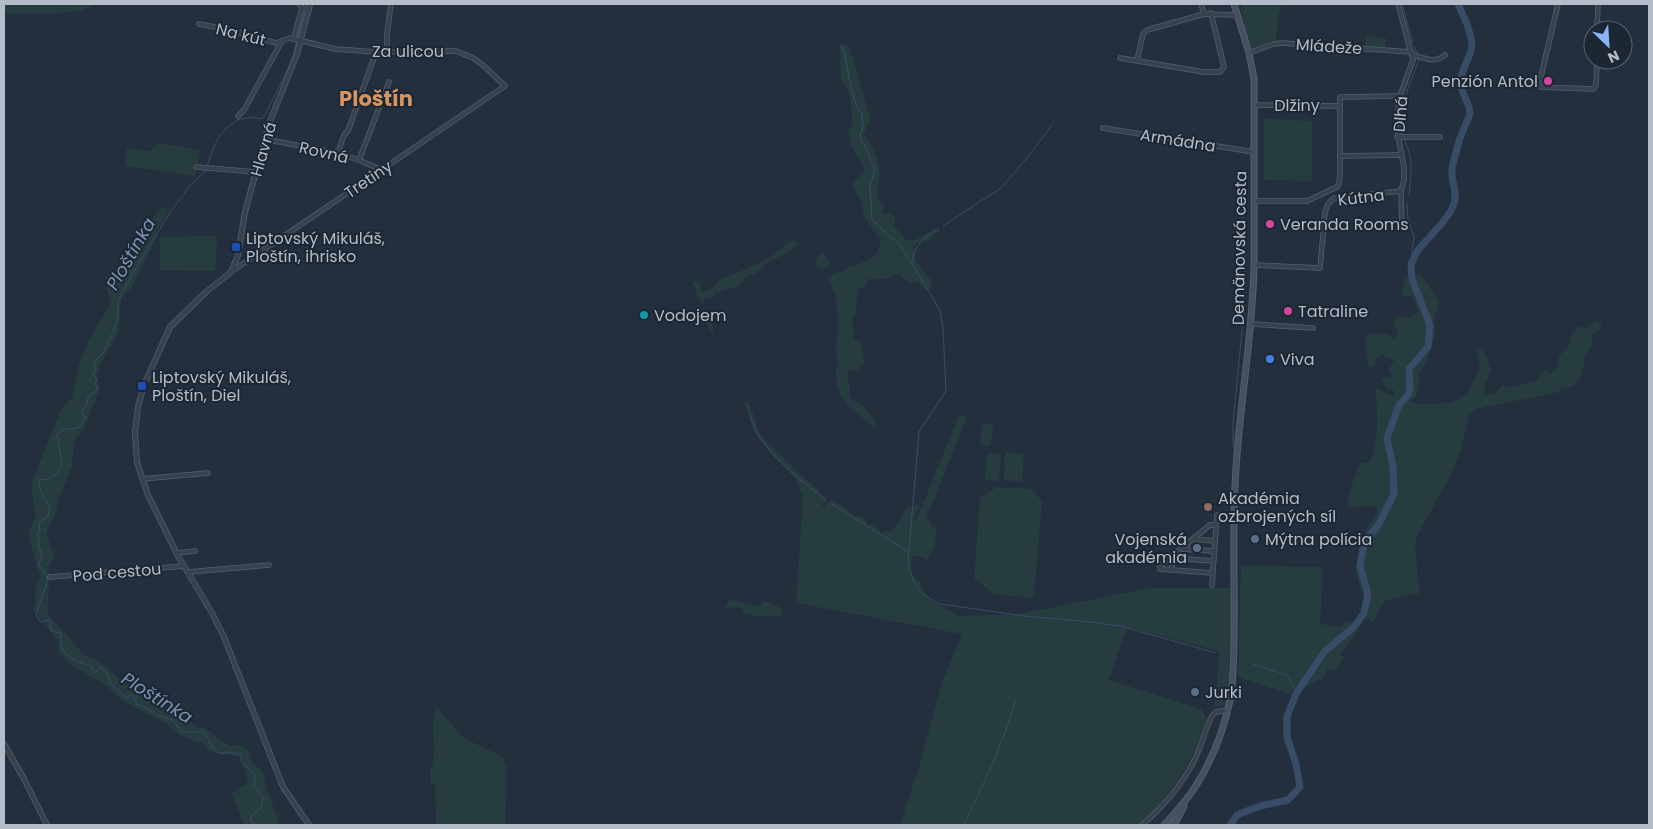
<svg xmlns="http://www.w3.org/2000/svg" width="1653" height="829" viewBox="0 0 1653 829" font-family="Poppins,sans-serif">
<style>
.green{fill:#263c3f}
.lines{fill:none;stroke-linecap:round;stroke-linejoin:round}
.stream{stroke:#394c67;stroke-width:1}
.river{stroke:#394c67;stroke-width:7}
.minor-casing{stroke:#565f6c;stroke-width:5.5}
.tertiary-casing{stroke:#565f6c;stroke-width:6}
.secondary-casing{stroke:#565f6c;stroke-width:7}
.minor{stroke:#38414e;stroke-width:4}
.tertiary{stroke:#38414e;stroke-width:4.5}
.secondary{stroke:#465061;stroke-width:5}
.hotel-dot{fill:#d1479c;stroke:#1d2633;stroke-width:2}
.transit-dot{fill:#1a4fb4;stroke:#1d2633;stroke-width:2}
.culture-dot{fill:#0f9aa8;stroke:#1d2633;stroke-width:2}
.shop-dot{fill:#3f7fe0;stroke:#1d2633;stroke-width:2}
.education-dot{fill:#8d6e63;stroke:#1d2633;stroke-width:2}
.service-dot{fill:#5c6f8a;stroke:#1d2633;stroke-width:2}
.labels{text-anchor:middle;stroke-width:4;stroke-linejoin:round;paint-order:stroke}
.street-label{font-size:16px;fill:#b4bcc9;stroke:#1d2633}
.poi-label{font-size:16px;fill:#b4bcc9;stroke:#1d2633;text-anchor:start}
.water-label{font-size:18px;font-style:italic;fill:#7c92b1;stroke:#1d2633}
.district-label{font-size:21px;font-weight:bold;fill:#d59563;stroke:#1d2633}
</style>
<rect width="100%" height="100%" fill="#242f3e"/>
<!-- green -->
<g class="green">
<path d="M 4,4 L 94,4 C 81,17 24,13 4,14 Z"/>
<polygon points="1242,4 1282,4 1278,17 1276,40 1250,49 1241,10"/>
<polygon points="1366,36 1386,38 1385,48 1365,47"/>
<path d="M 840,42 L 842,45 L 846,45 L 850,49 L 869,114 L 870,121 L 864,134 C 867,139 871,143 873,148 C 883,170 879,177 877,200 L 885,205 L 882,213 L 892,214 L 895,218 L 894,227 L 903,235 L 905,240 L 915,240 L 939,226 L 940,231 L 933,235 L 930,241 L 920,241 L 914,246 L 916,262 C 924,268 921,273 932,280 L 931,288 L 927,291 L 917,282 L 907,282 L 900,274 L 883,279 L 868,279 L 866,285 L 863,288 L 858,289 L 855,315 L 852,317 L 854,334 L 853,336 L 855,341 L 861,341 L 865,364 L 860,364 L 861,368 L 857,372 L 850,370 L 847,373 L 850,388 L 849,396 C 860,405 877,414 876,429 L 848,406 L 841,396 L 837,385 L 836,369 L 838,362 L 836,353 L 838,324 L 836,296 L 831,285 L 827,279 L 832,274 L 846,270 L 848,267 C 859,264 872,261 878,251 C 880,248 880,242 881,239 L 875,234 L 875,232 L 864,217 L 861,200 L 853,187 L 854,182 L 865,169 L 851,145 L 848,130 L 853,125 C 851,110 852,92 841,80 Z"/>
<polygon points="1264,119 1312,121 1312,181 1264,180"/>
<polygon points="158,143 200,150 195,176 125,166 127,148 150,151"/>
<path d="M 162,207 L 169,210 L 156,232 L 156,238 L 132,287 L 121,299 L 118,334 L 101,362 L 97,375 L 100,388 L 84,429 L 74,441 L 72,466 L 60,496 L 53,520 L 46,533 L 54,555 L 49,567 L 48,615 L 85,655 L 106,666 L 124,683 L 154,698 L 197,726 L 208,730 L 229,746 L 242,745 L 250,752 C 250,762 253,765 262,770 C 266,789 274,806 279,825 L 244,825 L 232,793 L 240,787 L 248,783 L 246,770 L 243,767 L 242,757 L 215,753 L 208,750 L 204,744 L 179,735 L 167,724 L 123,701 L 103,683 L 71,665 L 58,652 L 59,642 L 34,610 L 36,587 L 40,578 L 28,533 L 36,515 L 31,487 L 36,471 L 62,408 L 72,398 L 78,368 L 90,338 L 110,305 L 105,277 L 121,269 L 155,214 Z"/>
<polygon points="217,236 215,271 160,270 160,237"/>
<path d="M 790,241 L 796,241 L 798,244 L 794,249 L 765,264 L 762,269 L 754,275 L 748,276 L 734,289 L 732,287 L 724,291 L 715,292 L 714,297 L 705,298 L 703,304 L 701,304 L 701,300 L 697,296 L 693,282 L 698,281 L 700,282 L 701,290 L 706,291 L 713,288 L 723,277 L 727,277 C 744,270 760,263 775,254 C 781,250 784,245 790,241 Z"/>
<polygon points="822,254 824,254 830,265 825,269 818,268 815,264 818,255"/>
<path d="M 1420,274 L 1439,301 L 1434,321 L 1435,335 L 1426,363 L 1419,374 L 1420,382 L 1416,396 L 1411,401 L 1420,404 L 1451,403 L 1468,392 L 1480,367 L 1476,350 L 1483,348 L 1491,370 C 1487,378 1482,388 1486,396 L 1495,394 L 1500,387 L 1504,385 L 1508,388 L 1538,380 L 1541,372 L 1547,370 L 1551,373 L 1556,368 L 1559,356 L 1570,344 L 1571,335 L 1579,326 L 1585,328 L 1595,321 L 1601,324 L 1601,329 L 1591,334 L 1593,341 L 1585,357 L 1581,378 L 1572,387 L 1562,387 L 1559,392 L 1485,407 L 1474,410 L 1469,416 L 1461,450 L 1450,476 L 1417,536 L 1415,550 L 1420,593 L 1384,601 L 1373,622 L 1364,617 L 1370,596 L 1365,597 L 1360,588 L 1356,568 L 1367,526 L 1378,513 L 1377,507 L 1370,506 L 1349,508 L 1348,496 L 1360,462 L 1370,463 C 1379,438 1378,413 1375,387 L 1394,397 L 1395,391 L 1387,389 L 1381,379 L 1393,376 L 1388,371 L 1394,360 L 1382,355 L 1375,358 L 1375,366 L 1369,367 C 1367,356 1364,345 1367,334 C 1377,332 1386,333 1394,338 L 1398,335 L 1394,324 L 1396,317 L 1412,317 L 1417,312 L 1415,302 L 1411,296 L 1401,295 L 1405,277 Z"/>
<path d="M 703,310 L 709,312 L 709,318 L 712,322 L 714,334 C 707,329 704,318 703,310 Z"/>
<path d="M 744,401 L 748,402 L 755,418 L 758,431 L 763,438 L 803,477 L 819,489 L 820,494 L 826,499 L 825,504 L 820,507 L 825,509 L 826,504 L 832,500 L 851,512 L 854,517 L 858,516 L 865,519 L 867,525 L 874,525 L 882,533 L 884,533 L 885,531 L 891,532 C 898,526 902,514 908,506 L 920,505 L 913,520 L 916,521 L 959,415 L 967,418 L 926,519 L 930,520 L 932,527 L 937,530 L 934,548 L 927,561 L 919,556 L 913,556 C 909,566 911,577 921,582 L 920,585 L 930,600 L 959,616 L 1019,614 L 1150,588 L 1232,588 L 1229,680 L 1224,706 L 1213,707 L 1216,697 L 1219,651 L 1127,627 L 1109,680 L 1201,709 L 1206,719 C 1193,764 1172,793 1139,825 L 900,825 L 919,767 L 942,682 L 962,634 L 796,603 L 803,497 C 797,470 770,458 756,435 C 750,425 748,412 744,401 Z"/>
<polygon points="982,423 993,424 991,445 980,445"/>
<polygon points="1005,452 1024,454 1022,482 1004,480"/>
<polygon points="987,453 1001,454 999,481 985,480"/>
<polygon points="997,487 1033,489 1042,502 1034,598 994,594 974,578 980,498"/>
<polygon points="1241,565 1323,567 1320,625 1323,624 1339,627 1348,621 1358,624 1362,619 1364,620 1358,631 1340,653 1344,659 1335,670 1328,668 1321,681 1317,680 1308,686 1299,686 1297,683 1291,695 1238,677"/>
<path d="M 729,599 L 759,607 L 764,601 L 776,605 L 782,610 L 783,615 C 774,618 766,615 756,617 L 751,614 L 744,613 L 742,608 L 734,607 L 725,610 Z"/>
<polygon points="436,707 461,735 470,741 503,757 507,769 505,825 436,825 435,783 431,784 430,770 433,764 434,751 433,724"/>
</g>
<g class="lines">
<!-- stream -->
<g class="stream">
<polyline points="1402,4 1413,43"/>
<path d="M 842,45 C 849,67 849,91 859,111 L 862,113 L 863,127 L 860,135 L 861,140 L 865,146 L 875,169 L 870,185 L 872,220 L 900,245 L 930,293 L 940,311 L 943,328 L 946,391 L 919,432 L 908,562 C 913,586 918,593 940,604 L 1024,616 L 1091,622 L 1120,626 L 1216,653"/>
<polyline points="1414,47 1419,55"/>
<polyline points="1402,136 1400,123 1404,100 1419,59"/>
<path d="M 1404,139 C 1414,160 1411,172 1409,195"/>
<polyline points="1407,203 1408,219 1414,237 1412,251 1413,258"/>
<polyline points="943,226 1001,188 1027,158 1052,125"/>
<path d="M 912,264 C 912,247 923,239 936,230"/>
<path d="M 751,418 C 764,454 797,477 826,500"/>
<polyline points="1233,447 1233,422 1245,301 1246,252 1242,209 1238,203"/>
<polyline points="832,504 909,552"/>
<polyline points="1253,664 1287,675 1297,692"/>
<path d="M 257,825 L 252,823 L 250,818 L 262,806 L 263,796 L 254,786 L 255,776 L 241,760 L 241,754 L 227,752 L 222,754 L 214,750 L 204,732 L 182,732 L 173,720 L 157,715 L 147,708 L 137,704 L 132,694 L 126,698 L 110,683 L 107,673 L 100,667 L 95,673 L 91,665 C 82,665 66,657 63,650 C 60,645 61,639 61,633 L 51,631 L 50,620 L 40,622 L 36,614 L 48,579 L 39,565 L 42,554 L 38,544 L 40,540 L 37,533 L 40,532 L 39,523 L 48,516 L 50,506 C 43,497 38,491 40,479 L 46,480 L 58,473 L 62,465 L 57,434 L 65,429 L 78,428 L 86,417 L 82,415 L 82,410 L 87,404 L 88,397 L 97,390 L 95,382 L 97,380 L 93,373 L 96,369 L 94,362 L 103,353 L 114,330 L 118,317 L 118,301 L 131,276 L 171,211 L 191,184 L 205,172 L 213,149 L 220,135 L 224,130 L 237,120 L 251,117 L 261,119 L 265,115 L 292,60 L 304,12"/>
<polyline points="964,825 992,765 1008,724 1016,698"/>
</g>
<!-- river -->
<polyline class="river" points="1230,825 1237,815 1260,806 1288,800 1300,787 1296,764 1287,737 1287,716 1297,692 1325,651 1353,628 1364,613 1368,594 1360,566 1364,543 1379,524 1394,494 1393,466 1387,438 1399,405 1408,395 1410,388 1409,369 1428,347 1430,325 1412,279 1411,264 1418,250 1443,222 1451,211 1455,201 1455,193 1452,176 1452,167 1460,138 1470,114 1469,107 1462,90 1461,76 1471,51 1472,41 1467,24 1458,4"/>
<!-- minor casing -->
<g class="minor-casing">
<g id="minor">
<polyline points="299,4 303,9 309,10"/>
<polyline points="1201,4 1204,14"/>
<polyline points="1398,4 1413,60 1400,96 1396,124 1404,168 1404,180 1401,191 1402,227"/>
<polyline points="1558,4 1539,85 1540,87 1593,89 1596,85 1597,60"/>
<polyline points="199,24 226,29 276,43 290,38 335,49 376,52 456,51 473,58 484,66 505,86 231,272"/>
<polyline points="1597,30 1598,4"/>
<polyline points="294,38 302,8"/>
<polyline points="387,51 387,34 391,4"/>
<polyline points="1249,53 1273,44 1282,43 1412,52"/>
<path d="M 1413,55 C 1424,58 1435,64 1445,55"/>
<polyline points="1120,58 1204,72 1220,72 1224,67 1211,13"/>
<polyline points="1137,60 1143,34 1147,30 1204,14 1237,15"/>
<polyline points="1254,105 1340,106"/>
<polyline points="238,116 244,110 282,41"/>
<polyline points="1103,128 1254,152"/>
<polyline points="1397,137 1440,137"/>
<polyline points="264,139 338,153 361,161 382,170"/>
<polyline points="338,153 344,135 348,131 376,52"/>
<polyline points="1340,156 1401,155"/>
<polyline points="359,160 389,82"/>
<polyline points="196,167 256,172"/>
<polyline points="1254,201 1307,201 1337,187 1339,184 1340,174 1340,97 1400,96"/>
<polyline points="1254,265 1320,268 1325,212 1328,204 1334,198 1401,191"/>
<polyline points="1251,324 1313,328"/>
<polyline points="142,479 208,473"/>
<polyline points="1193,539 1215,541"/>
<polyline points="1181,549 1214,551"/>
<polyline points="176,553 195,551"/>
<polyline points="1172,558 1213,561"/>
<polyline points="1172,570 1172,556"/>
<polyline points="188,572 269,565"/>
<polyline points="1212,573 1160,569 1160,566 1210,525 1216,525"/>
<polyline points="50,577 184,566"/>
<polyline points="1212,585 1217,515"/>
<path d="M 1142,825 C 1164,806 1182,785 1195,759 C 1202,745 1205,729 1212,716 L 1216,712 L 1228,710"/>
</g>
</g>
<!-- tertiary casing -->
<g class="tertiary-casing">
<g id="tertiary">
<polyline points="4,744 23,777 47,825"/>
<polyline points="309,825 283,787 224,637 212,613 178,556 148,495 137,462 135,433 138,407 144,385 170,327 206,292 231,272 238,255 245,212 269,124 297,54 310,4"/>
</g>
</g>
<!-- secondary casing -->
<g class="secondary-casing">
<g id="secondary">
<path d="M 1164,825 C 1176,812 1188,799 1197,784 C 1213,758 1224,729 1230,700 C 1234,678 1234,654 1234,632 C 1235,578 1232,523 1236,469 C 1240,401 1253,333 1254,265 L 1254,79 L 1249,53 L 1234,4"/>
<polyline points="1174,825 1184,806"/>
</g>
</g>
<!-- minor -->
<use href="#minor" class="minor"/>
<!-- tertiary -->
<use href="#tertiary" class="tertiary"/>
<!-- secondary -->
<use href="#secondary" class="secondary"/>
</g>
<!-- markers -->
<g class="hotel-dot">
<circle cx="1548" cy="81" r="5"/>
<circle cx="1270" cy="224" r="5"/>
<circle cx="1288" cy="311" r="5"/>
</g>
<g class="transit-dot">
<rect x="231" y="242" width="10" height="10" rx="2.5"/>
<rect x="137" y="381" width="10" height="10" rx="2.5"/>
</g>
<circle class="culture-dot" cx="644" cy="315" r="5"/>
<circle class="shop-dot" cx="1270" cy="359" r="5"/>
<circle class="education-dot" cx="1208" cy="507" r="5"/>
<g class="service-dot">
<circle cx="1255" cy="539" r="5"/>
<circle cx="1197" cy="548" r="5"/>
<circle cx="1195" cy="692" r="5"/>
</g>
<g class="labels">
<!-- street labels -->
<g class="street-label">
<text transform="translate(241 34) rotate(14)" y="6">Na kút</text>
<text transform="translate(1329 46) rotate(4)" y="6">Mládeže</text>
<text x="408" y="57">Za ulicou</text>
<text x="1297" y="111">Dlžiny</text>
<text transform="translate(1400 114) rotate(-85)" y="6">Dlhá</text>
<text transform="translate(1178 140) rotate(9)" y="6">Armádna</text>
<text transform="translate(263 149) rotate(-74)" y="6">Hlavná</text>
<text transform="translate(324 152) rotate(13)" y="6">Rovná</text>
<text transform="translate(368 179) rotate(-34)" y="6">Tretiny</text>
<text transform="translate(1361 197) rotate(-7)" y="6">Kútna</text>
<text transform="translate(1239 248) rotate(-89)" y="6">Demänovská cesta</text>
<text transform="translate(117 572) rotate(-5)" y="6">Pod cestou</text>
</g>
<!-- poi labels -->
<g class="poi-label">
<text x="1538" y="87" text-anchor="end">Penzión Antol</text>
<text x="1280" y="230">Veranda Rooms</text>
<text x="246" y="244">Liptovský Mikuláš,<tspan x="246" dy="18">Ploštín, ihrisko</tspan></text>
<text x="1298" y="317">Tatraline</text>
<text x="654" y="321">Vodojem</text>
<text x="1280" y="365">Viva</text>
<text x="152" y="383">Liptovský Mikuláš,<tspan x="152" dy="18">Ploštín, Diel</tspan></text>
<text x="1218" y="504">Akadémia<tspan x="1218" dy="18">ozbrojených síl</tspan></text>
<text x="1187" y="545" text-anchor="end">Vojenská<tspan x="1187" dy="18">akadémia</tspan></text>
<text x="1265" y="545">Mýtna polícia</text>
<text x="1205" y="698">Jurki</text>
</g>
<!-- water labels -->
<g class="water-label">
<text transform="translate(131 254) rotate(-60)" y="6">Ploštínka</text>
<text transform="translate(157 698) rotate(32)" y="6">Ploštínka</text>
</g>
<!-- district labels -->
<g class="district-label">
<text x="376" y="106">Ploštín</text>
</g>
</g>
<!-- border -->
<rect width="1653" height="829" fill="none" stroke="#b4bcc9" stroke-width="10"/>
<!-- north arrow -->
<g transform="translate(1608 45) rotate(155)"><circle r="24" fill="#1d2633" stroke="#59626f"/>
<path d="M0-4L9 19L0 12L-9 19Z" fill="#8ab4f8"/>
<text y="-8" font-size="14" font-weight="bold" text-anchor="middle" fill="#b4bcc9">N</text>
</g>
</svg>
